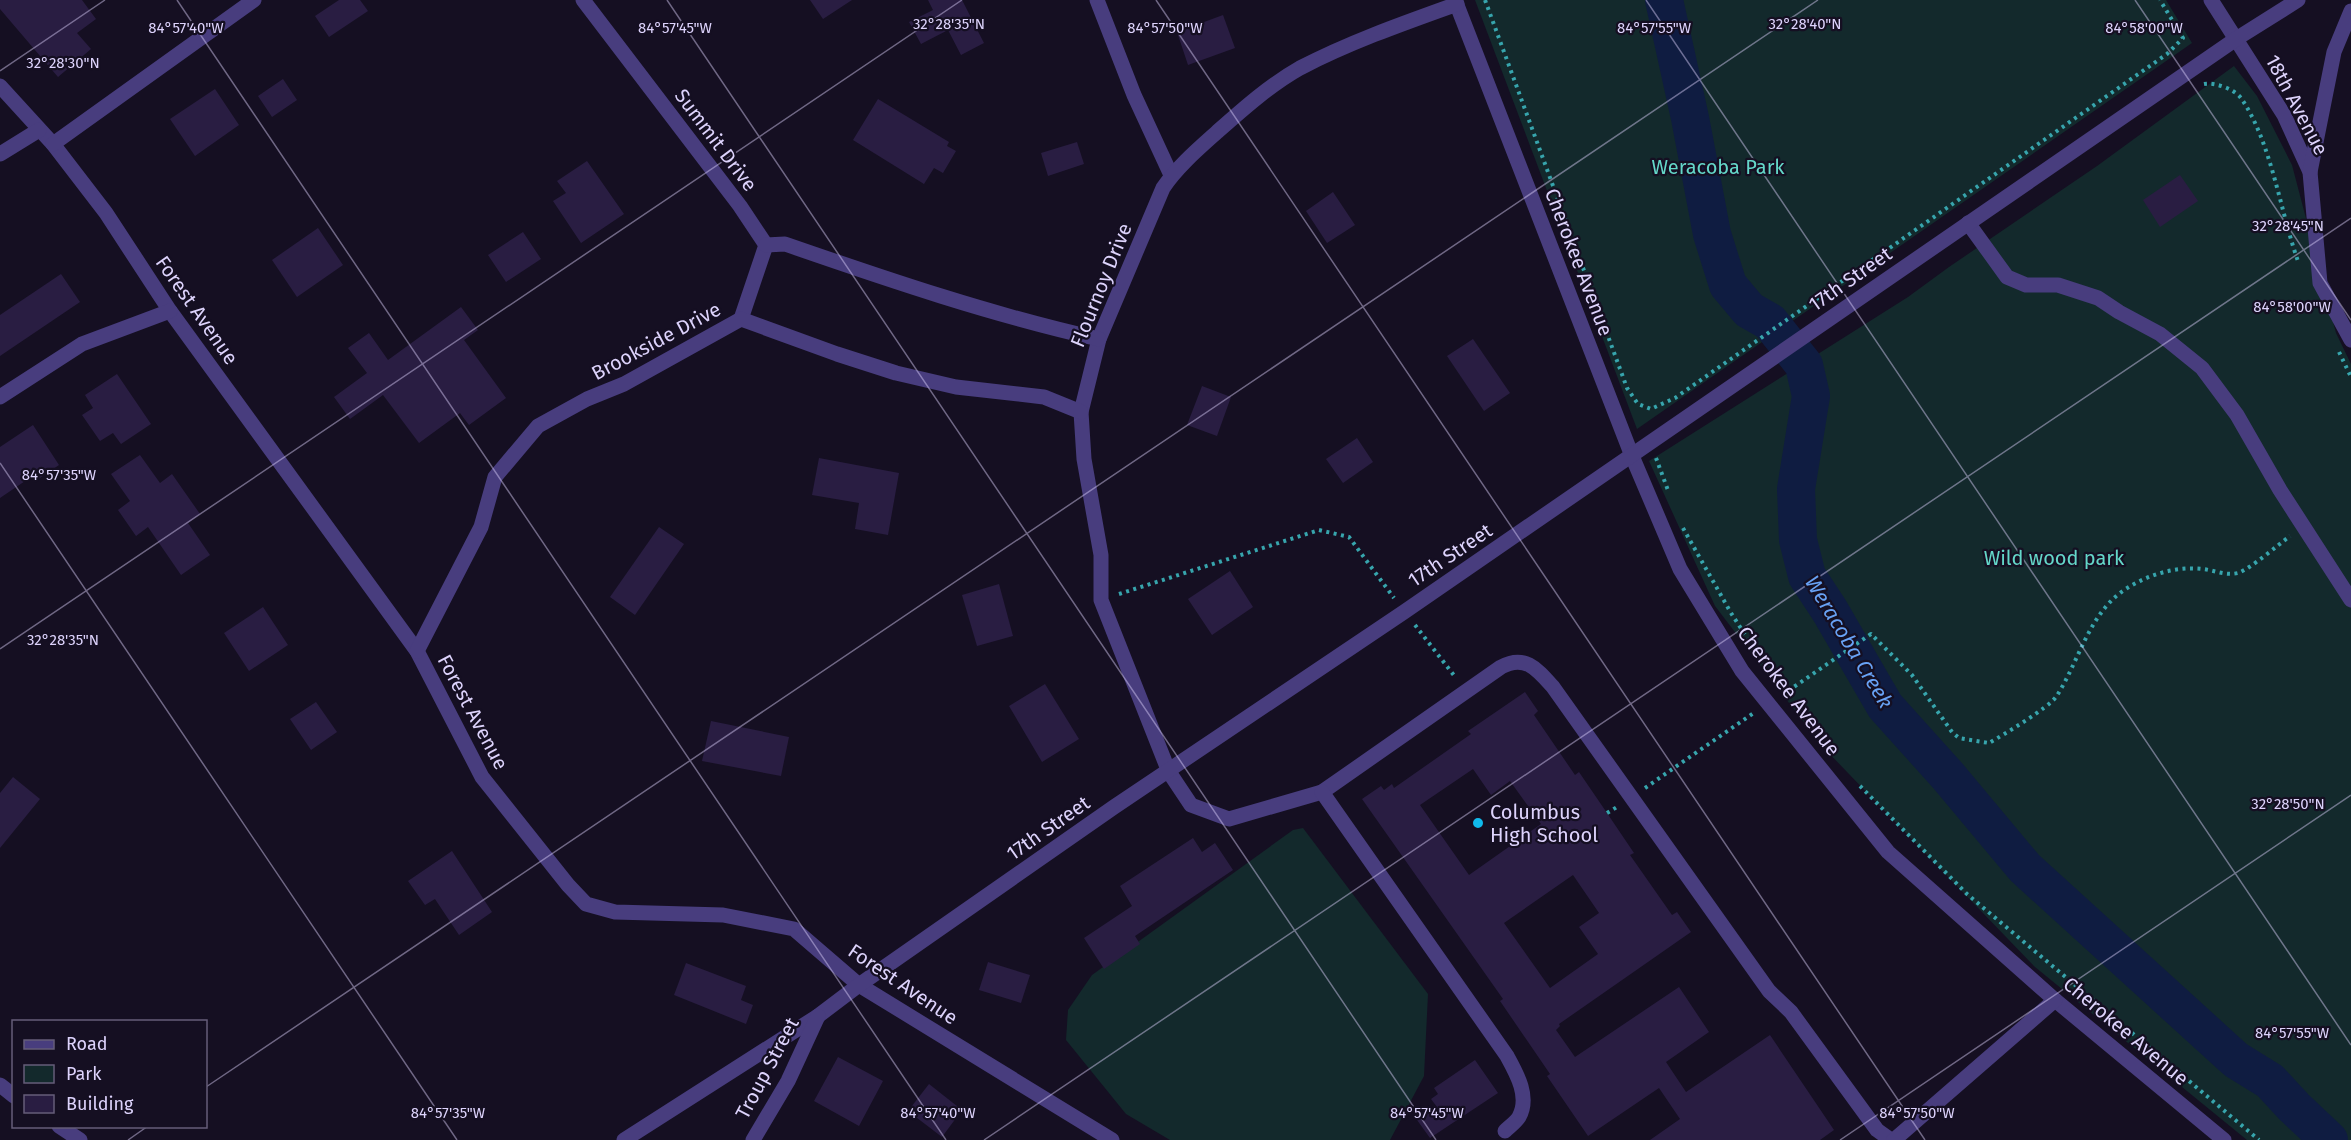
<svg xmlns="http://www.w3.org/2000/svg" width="2351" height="1140" viewBox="0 0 2351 1140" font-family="'Fira Sans',sans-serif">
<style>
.green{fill:#13292c}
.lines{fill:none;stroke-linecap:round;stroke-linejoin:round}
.river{stroke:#0f1c41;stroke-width:38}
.building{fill:#291d42;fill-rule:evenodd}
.path{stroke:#37a5ad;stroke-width:4;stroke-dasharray:3 4.5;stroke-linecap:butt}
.minor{stroke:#483d7e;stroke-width:15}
.ticks{fill:none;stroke:#ddd3fc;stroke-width:1.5;stroke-opacity:0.45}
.poi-dot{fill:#10baec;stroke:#150f22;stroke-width:2}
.labels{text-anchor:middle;stroke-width:4.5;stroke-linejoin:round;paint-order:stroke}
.street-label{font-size:20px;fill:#ddd3fc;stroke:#150f22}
.park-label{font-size:20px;fill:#64d7c9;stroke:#150f22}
.poi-label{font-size:20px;fill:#ddd3fc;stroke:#150f22;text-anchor:start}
.water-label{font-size:21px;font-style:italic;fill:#68a2f5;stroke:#150f22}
.ticks-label{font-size:15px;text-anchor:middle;fill:#ddd3fc;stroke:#150f22;stroke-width:4.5;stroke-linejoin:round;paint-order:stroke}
</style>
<rect width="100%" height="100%" fill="#150f22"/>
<!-- green -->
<g class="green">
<polygon points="1475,0 2166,0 2192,43 1637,429"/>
<polygon points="2234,66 2257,96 2292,165 2336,333 2351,364 2351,1140 2247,1140 2035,967 1822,746 1715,606 1649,461 1908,297 1949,267 2097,166"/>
<polygon points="1303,828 1428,994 1424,1076 1390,1140 1170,1140 1126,1114 1066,1040 1068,1010 1092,975 1293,830"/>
</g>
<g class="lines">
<!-- river -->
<polyline class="river" points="1664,0 1690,118 1712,234 1728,285 1749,310 1770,322 1804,365 1811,396 1796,489 1798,540 1807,576 1830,611 1885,706 1948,776 2025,868 2236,1060 2270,1081 2294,1107 2329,1140"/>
</g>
<!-- building -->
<g class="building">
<polygon points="0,0 82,0 96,19 77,33 91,49 58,77 0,9"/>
<polygon points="339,0 360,0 368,11 329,37 315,16"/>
<polygon points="810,0 852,0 823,19"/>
<polygon points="928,0 962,0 984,43 961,55 948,30 921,44 909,22 933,10"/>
<polygon points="1223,15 1235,48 1188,65 1177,32"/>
<polygon points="283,79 297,100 272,117 258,96"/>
<polygon points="215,89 239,125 195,156 170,119"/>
<polygon points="878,99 949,142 947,146 956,151 943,173 934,168 924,184 853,140"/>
<polygon points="1077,142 1084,164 1048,176 1041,153"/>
<polygon points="587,161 624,214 581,243 553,201 566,193 557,181"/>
<polygon points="2180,175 2198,201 2160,227 2143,200"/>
<polygon points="1333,192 1355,225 1327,243 1306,211"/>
<polygon points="318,228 343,265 297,297 272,260"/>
<polygon points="523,232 541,259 506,282 488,255"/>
<polygon points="61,274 80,302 0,356 0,315"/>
<polygon points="461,307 478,330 464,340 506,398 469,425 460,413 419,443 383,395 350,419 334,397 367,373 348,348 369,333 388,360"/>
<polygon points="1473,339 1510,393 1484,411 1447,356"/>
<polygon points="117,374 151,424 121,444 113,433 100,441 82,415 93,408 85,395"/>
<polygon points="1202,386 1231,397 1217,436 1187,425"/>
<polygon points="33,425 59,465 34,482 31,477 0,498 0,447"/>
<polygon points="1357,438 1373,462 1343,483 1326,459"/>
<polygon points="140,455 160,483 172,474 200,514 188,523 210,555 181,575 148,527 136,536 118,510 130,501 111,474"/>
<polygon points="819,458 899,473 888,535 855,529 859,503 812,495"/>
<polygon points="659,527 684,544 635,615 610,597"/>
<polygon points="1230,571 1253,607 1212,635 1188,599"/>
<polygon points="999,584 1013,636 977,646 962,595"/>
<polygon points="263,607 288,645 249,671 224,633"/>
<polygon points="1045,684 1079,739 1042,762 1009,706"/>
<path d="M 1525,692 L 1538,711 L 1534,715 L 1575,775 L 1579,772 L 1607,813 L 1634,853 L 1630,855 L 1672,915 L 1677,912 L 1691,932 L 1559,1024 L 1560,1026 L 1556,1030 L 1575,1057 L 1679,987 L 1709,1032 L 1666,1062 L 1686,1092 L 1770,1035 L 1834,1130 L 1820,1140 L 1650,1140 L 1680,1119 L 1659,1088 L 1588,1136 L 1547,1076 L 1550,1074 L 1500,1001 L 1503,999 L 1362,799 L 1381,786 L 1384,790 L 1392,784 L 1394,788 L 1471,734 L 1468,731 ZM 1473,769 L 1491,795 L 1510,781 L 1541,824 L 1469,875 L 1420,805 ZM 1573,875 L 1599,913 L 1579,927 L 1598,954 L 1550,988 L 1504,923 Z"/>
<polygon points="316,702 337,732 311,750 290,719"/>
<polygon points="711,721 789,737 781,776 702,761"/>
<polygon points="13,777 40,799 0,848 0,793"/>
<polygon points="1193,838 1202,852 1215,843 1233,870 1135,936 1140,944 1104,969 1084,938 1132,906 1120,886"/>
<polygon points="452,851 492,912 459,935 435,899 425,905 408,881"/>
<polygon points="988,962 1030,975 1021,1003 979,990"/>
<polygon points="686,963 746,986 741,1000 753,1005 746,1024 674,995"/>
<polygon points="838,1057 883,1081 859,1126 814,1101"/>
<polygon points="1475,1060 1498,1093 1430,1138 1417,1120 1437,1107 1431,1099 1438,1094 1434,1088"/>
<polygon points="929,1084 962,1110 942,1137 908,1111"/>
</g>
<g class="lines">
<!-- path -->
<g class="path">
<polyline points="1485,0 1627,388 1638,404 1651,409 1675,398 2167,54 2183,38 2160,0"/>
<path d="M 2204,84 C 2215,82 2234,89 2241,98 C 2272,143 2280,212 2299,264"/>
<polyline points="2339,352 2351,377"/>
<polyline points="1656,458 1669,493"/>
<polyline points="1683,528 1731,613 1775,681"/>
<polyline points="1119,594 1319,530 1349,537 1394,598"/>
<polyline points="1415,625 1456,678"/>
<path d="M 1782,695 L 1871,634 L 1912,675 L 1952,732 L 1959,738 L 1989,743 C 2003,735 2048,708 2056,697 C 2079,662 2088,615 2124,590 C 2147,575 2175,566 2202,569 C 2214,570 2225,576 2238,573 C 2250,569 2278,545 2290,536"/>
<polyline points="1860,786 1967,894 2259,1140"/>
<polyline points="1645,788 1755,712"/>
<polyline points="1607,813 1617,807"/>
</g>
<!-- minor -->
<g class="minor">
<polyline points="583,0 740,206 766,245 741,319"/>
<polyline points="1097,0 1134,95 1171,175"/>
<polyline points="1455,0 1632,456 1680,569 1742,671 1888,852 2055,1000 2224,1140"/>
<polyline points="2211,0 2284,115 2310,172 2320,283 2351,340"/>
<path d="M 1457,4 C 1404,23 1350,42 1300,68 C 1270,85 1243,109 1217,132 C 1198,149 1177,167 1163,188 L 1099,339 L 1081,412 L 1084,459 L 1101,555 L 1101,600 L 1169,772 L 1191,805 L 1229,819 L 1322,792 L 1501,667 C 1525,654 1537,669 1553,687 L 1769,991 L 1791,1012 L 1877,1130 L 1891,1140"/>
<polyline points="0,86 53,144 106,213 170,311 417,651 482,777 568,885 586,904 615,912 723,915 794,929 859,985 1112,1140"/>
<polyline points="53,144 254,0"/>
<polyline points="0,154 39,130"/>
<polyline points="2310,172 2334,52 2351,11"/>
<polyline points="1968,223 2007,277 2026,285 2058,285 2098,298 2119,312 2160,334 2202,368 2237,415 2280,490 2351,600"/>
<path d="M 766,245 L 785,244 C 889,280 992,315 1099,339"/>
<polyline points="0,397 82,344 170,311"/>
<polyline points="417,651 481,527 495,477 538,426 587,399 624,384 741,319 837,354 896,373 956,387 1044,397 1081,412"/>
<path d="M 1322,792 L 1507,1056 C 1517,1074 1530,1097 1519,1117 C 1516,1122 1509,1127 1505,1131"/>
<polyline points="0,1085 14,1096"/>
<polyline points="59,1126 80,1140"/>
<polyline points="624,1140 818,1016 859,985 1114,807 1404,612 2236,39 2298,0"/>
<polyline points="753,1140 788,1081 818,1016"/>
<polyline points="1894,1140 2055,1000"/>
</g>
</g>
<!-- ticks -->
<path class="ticks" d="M 177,0 L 946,1140M 667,0 L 1436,1140M 1156,0 L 1925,1140M 1646,0 L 2351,1045M 2135,0 L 2351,320M 0,71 L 105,0M 0,463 L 457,1140M 0,649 L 962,0M 206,1087 L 1818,0M 128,1140 L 148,1126M 984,1140 L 2351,218M 1840,1140 L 2351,795"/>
<!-- markers -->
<circle class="poi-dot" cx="1478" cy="823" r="6"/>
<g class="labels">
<!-- street labels -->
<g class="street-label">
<text transform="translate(2297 105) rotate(62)" y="7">18th Avenue</text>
<text transform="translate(716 140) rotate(53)" y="7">Summit Drive</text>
<text transform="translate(1579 262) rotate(69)" y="7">Cherokee Avenue</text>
<text transform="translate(1850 279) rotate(-35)" y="7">17th Street</text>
<text transform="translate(1101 285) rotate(-68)" y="7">Flournoy Drive</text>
<text transform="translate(197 310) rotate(55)" y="7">Forest Avenue</text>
<text transform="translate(656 341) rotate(-28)" y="7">Brookside Drive</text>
<text transform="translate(1450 555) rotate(-34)" y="7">17th Street</text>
<text transform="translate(1789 691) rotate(53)" y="7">Cherokee Avenue</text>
<text transform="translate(473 712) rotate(62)" y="7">Forest Avenue</text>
<text transform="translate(1048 828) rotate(-35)" y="7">17th Street</text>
<text transform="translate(903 984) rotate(34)" y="7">Forest Avenue</text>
<text transform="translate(2126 1031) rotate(40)" y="7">Cherokee Avenue</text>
<text transform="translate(767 1068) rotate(-62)" y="7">Troup Street</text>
</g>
<!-- park labels -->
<g class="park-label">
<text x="1718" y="174">Weracoba Park</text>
<text x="2054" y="565">Wild wood park</text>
</g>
<!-- poi labels -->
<g class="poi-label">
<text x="1490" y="819">Columbus<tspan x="1490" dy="23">High School</tspan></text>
</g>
<!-- water labels -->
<g class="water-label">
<text transform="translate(1849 642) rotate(59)" y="7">Weracoba Creek</text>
</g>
</g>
<g class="ticks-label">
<text x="949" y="29">32°28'35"N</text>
<text x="1805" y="29">32°28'40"N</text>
<text x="186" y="33">84°57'40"W</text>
<text x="675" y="33">84°57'45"W</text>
<text x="1165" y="33">84°57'50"W</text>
<text x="1654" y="33">84°57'55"W</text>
<text x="2144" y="33">84°58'00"W</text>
<text x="63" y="68">32°28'30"N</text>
<text x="2288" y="231">32°28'45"N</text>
<text x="2292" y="312">84°58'00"W</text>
<text x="59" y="480">84°57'35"W</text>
<text x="63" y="645">32°28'35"N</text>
<text x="2288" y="809">32°28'50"N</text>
<text x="2292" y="1038">84°57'55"W</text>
<text x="448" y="1118">84°57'35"W</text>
<text x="938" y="1118">84°57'40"W</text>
<text x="1427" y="1118">84°57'45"W</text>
<text x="1917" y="1118">84°57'50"W</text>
</g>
<!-- legend -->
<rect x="12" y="1020" width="195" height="108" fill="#150f22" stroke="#655d79" stroke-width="1.5"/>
<rect x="24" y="1040" width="30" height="9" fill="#483d7e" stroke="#655d79" stroke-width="1.5"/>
<text x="66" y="1050" font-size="18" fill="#ddd3fc">Road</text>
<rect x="24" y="1065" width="30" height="18" fill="#13292c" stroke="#655d79" stroke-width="1.5"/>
<text x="66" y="1080" font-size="18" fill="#ddd3fc">Park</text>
<rect x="24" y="1095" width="30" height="18" fill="#291d42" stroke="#655d79" stroke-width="1.5"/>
<text x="66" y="1110" font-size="18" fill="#ddd3fc">Building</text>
</svg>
